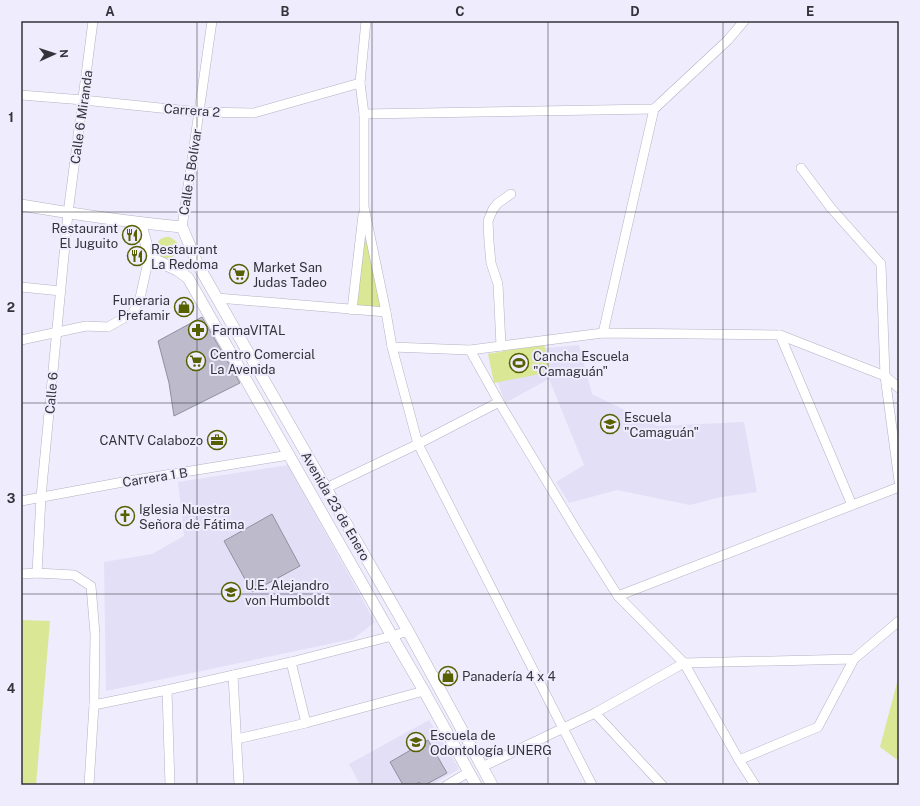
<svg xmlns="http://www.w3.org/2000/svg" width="920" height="806" viewBox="0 0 920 806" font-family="'Public Sans',sans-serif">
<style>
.built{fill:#e2dff7}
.green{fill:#dae795}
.building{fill:#bcbacb;stroke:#91909f}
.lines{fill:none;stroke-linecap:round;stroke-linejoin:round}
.minor-casing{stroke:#b4b2c2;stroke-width:10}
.major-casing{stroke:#b4b2c2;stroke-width:12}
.minor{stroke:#fff;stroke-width:9}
.major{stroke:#fff;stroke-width:11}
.grid{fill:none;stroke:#34333a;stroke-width:1;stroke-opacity:0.55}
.labels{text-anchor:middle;stroke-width:4;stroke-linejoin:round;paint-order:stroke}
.street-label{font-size:13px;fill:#34333a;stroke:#eeecfd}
.poi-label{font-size:13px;fill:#34333a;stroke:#eeecfd;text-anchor:start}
.neatline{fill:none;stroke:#34333a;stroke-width:1.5}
.grid-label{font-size:13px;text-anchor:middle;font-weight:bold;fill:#34333a}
</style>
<rect width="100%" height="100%" fill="#eeecfd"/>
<!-- built -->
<g class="built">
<polygon points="579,345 592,394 657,426 744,422 757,492 721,497 690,505 617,490 569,503 556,482 584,465 549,379 505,403 488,354"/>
<polygon points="288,465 375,622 353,639 106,691 104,562 152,554 184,536 178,482"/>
<polygon points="429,720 459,769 431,785 360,785 349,764"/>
</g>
<!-- green -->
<g class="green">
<polygon points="365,228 382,307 355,305"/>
<path d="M 166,237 L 170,237 L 177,242 C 180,267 153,260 157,245 C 158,240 161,238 166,237 Z"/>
<polygon points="544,344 550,372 494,383 488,354"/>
<polygon points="21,620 50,621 36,785 21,785"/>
<polygon points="899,678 899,761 880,747 898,679"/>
</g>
<!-- building -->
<g class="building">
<polygon points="202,317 240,383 174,416 169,383 158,341"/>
<polygon points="272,514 300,566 252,592 224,541"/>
<polygon points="428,740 447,773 425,785 421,785 419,782 415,785 403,785 390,762"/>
</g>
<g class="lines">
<!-- minor casing -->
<g class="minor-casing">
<g id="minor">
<polyline points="366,21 360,83 364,114 364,207 386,312 392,347 418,444 592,785"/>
<polyline points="21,95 83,100 199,112 254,113 360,83"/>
<polyline points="364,114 654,109"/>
<polyline points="801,168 831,208 881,264 885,376 899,481"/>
<polyline points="182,227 199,112 212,21"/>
<polyline points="21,287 61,291"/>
<polyline points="217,298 386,312"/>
<polyline points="352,310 363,215"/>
<polyline points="603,333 654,109 728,40 744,21"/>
<polyline points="780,335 852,505"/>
<polyline points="21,340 86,326 108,327 133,313 140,298 149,257"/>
<polyline points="501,346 498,284 491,263 489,242 488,221 493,209 498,203 511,194"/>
<polyline points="392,347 470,350 603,333 780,335 885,376 899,388"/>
<polyline points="470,350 499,402 578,533 618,596 684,663 739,760 755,785"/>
<polyline points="326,488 418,444 499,402"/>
<polyline points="21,501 123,482 289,455"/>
<polyline points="37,573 41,497 68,213 93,21"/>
<polyline points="21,574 37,573 74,575 91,586 95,634 94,705 89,785"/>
<polyline points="618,596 899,487"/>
<polyline points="291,662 306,723"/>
<polyline points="233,675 239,785"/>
<polyline points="167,690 170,785"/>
<polyline points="94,705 167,690 291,662 392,636 408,631"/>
<polyline points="595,713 662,785"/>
<polyline points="237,739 306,723 424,691"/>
<polyline points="739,760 818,727 854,659"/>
<polyline points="482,767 595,713 684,663 854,659 899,621"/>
<polyline points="447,785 469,772"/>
</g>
</g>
<!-- major casing -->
<g class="major-casing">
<g id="major">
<path d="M 21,205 C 74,214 128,222 182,227 L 198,265 L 408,631 L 492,785"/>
<polyline points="140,223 145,239 149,257 177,270 188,278 392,636 424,691 476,785"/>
</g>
</g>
<!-- minor -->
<use href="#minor" class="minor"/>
<!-- major -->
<use href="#major" class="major"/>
</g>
<!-- grid -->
<path class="grid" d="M 197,21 L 197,785M 372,21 L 372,785M 548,21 L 548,785M 723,21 L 723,785M 21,212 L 899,212M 21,403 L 899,403M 21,594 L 899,594"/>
<!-- icons -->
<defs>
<g id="restaurant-ring" transform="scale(1)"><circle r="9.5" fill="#eeecfd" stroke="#576000" stroke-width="1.5"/><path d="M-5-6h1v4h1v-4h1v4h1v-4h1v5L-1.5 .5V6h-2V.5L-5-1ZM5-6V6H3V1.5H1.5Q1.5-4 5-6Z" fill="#576000"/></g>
<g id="supermarket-ring" transform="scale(1)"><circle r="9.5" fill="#eeecfd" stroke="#576000" stroke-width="1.5"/><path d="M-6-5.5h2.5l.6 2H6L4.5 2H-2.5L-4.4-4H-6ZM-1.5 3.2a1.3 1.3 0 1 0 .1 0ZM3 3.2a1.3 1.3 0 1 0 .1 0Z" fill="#576000"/></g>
<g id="shop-ring" transform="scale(1)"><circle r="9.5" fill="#eeecfd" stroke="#576000" stroke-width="1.5"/><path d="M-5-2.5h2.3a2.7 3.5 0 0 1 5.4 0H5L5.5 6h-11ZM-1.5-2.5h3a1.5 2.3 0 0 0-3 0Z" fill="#576000"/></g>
<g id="pharmacy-ring" transform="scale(1)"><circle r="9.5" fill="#eeecfd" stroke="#576000" stroke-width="1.5"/><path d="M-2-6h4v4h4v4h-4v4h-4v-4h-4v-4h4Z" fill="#576000"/></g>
<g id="stadium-ring" transform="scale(1)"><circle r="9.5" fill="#eeecfd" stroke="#576000" stroke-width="1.5"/><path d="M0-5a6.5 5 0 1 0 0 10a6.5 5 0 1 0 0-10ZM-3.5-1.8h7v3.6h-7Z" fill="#576000"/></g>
<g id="school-ring" transform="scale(1)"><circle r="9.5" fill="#eeecfd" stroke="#576000" stroke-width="1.5"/><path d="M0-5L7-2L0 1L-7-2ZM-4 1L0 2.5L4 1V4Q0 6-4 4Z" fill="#576000"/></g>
<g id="office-ring" transform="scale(1)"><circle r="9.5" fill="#eeecfd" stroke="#576000" stroke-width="1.5"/><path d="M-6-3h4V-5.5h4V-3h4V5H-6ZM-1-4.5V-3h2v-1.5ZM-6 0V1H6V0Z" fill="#576000"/></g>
<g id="church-ring" transform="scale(1)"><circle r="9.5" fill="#eeecfd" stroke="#576000" stroke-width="1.5"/><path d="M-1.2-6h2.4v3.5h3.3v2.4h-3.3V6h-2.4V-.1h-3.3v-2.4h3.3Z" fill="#576000"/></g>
<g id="university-ring" transform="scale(1)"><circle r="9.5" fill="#eeecfd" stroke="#576000" stroke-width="1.5"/><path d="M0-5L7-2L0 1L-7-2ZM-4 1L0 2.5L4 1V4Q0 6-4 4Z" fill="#576000"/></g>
</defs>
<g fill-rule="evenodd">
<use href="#restaurant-ring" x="132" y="235"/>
<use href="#restaurant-ring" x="137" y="256"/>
<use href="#supermarket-ring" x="239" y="274"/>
<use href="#shop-ring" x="184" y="307"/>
<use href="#pharmacy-ring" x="198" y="330"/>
<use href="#supermarket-ring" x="196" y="361"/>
<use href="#stadium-ring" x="519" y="363"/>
<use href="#school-ring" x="610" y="424"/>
<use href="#office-ring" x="217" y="440"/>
<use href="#church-ring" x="125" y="516"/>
<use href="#school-ring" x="231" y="592"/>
<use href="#shop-ring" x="448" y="676"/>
<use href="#university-ring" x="416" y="742"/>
</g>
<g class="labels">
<!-- street labels -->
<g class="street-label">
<text transform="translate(192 110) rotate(4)" y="5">Carrera 2</text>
<text transform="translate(81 117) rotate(-82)" y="5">Calle 6 Miranda</text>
<text transform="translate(190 172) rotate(-81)" y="5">Calle 5 Bolívar</text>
<text transform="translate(51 393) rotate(-85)" y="5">Calle 6</text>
<text transform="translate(155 477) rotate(-9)" y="5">Carrera 1 B</text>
<text transform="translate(336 506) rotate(60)" y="5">Avenida 23 de Enero</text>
</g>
<!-- poi labels -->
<g class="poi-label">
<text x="118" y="233" text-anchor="end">Restaurant<tspan x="118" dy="15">El Juguito</tspan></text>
<text x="151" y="254">Restaurant<tspan x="151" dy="15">La Redoma</tspan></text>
<text x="253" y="272">Market San<tspan x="253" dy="15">Judas Tadeo</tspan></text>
<text x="170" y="305" text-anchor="end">Funeraria<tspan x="170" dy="15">Prefamir</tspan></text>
<text x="212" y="335">FarmaVITAL</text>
<text x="210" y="359">Centro Comercial<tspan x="210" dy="15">La Avenida</tspan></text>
<text x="533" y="361">Cancha Escuela<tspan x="533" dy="15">"Camaguán"</tspan></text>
<text x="624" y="422">Escuela<tspan x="624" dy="15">"Camaguán"</tspan></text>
<text x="203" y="445" text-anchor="end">CANTV Calabozo</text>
<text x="139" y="514">Iglesia Nuestra<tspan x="139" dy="15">Señora de Fátima</tspan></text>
<text x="245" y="590">U.E. Alejandro<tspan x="245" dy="15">von Humboldt</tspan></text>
<text x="462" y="681">Panadería 4 x 4</text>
<text x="430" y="740">Escuela de<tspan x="430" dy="15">Odontología UNERG</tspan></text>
</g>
</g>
<!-- border -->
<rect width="920" height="806" fill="none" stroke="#eeecfd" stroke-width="44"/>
<!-- north arrow -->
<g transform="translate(54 54) rotate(87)" stroke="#eeecfd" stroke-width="3" paint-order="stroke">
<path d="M0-3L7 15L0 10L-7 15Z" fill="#34333a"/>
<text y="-6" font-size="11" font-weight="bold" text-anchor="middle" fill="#34333a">N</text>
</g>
<rect x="22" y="22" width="876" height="762" class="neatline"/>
<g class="grid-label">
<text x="110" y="16">A</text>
<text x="285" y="16">B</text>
<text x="460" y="16">C</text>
<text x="635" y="16">D</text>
<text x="810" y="16">E</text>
<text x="11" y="122">1</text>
<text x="11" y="312">2</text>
<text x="11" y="503">3</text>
<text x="11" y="693">4</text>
</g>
</svg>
